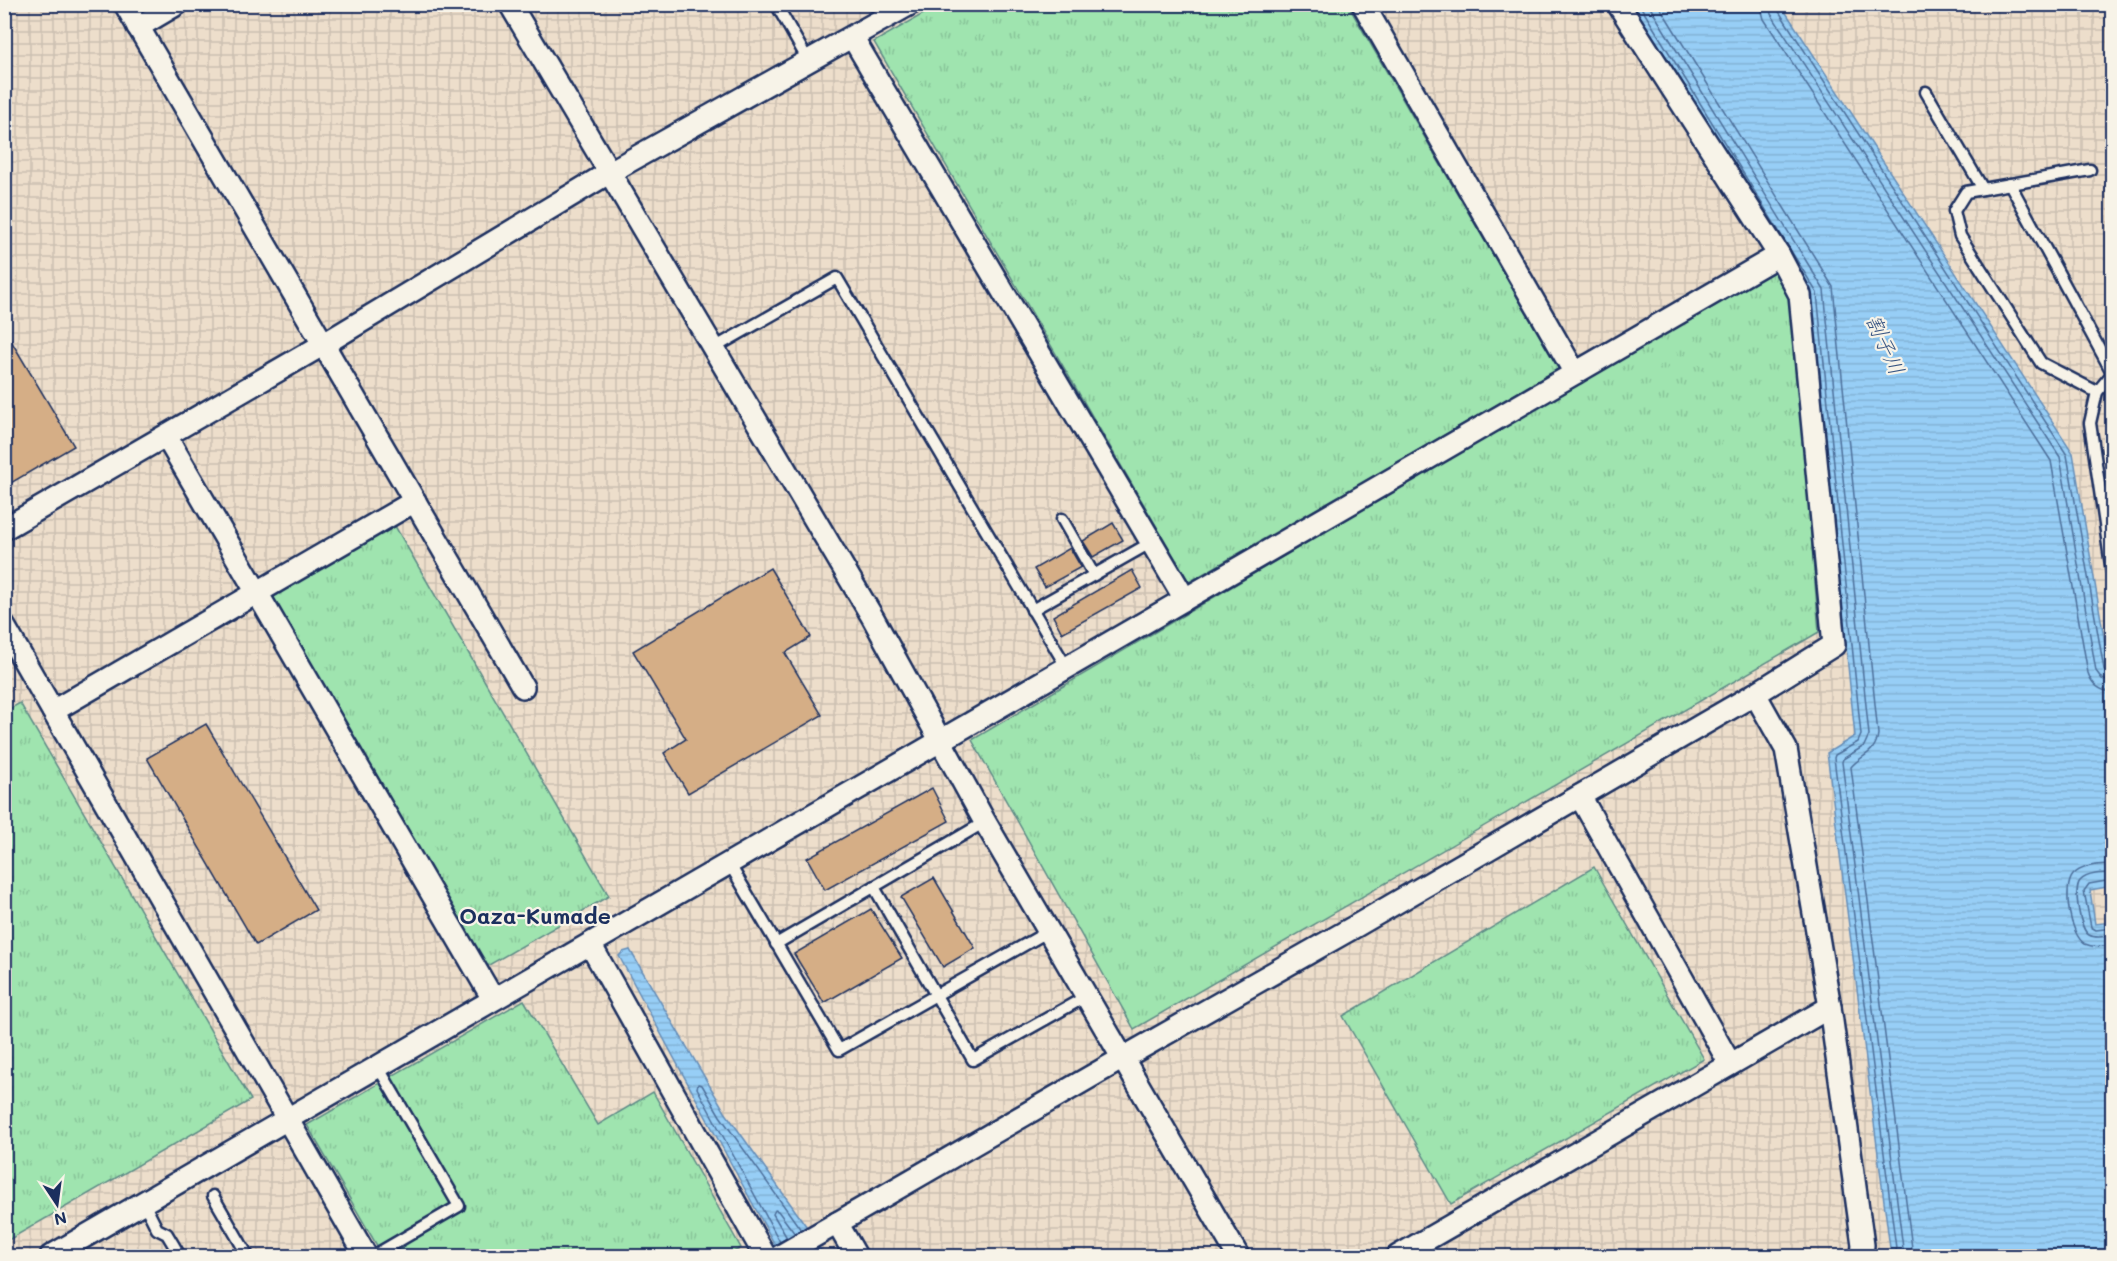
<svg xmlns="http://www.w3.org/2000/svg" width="2117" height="1261" viewBox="0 0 2117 1261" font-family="Mali,'Klee One',sans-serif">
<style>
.industrial{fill:url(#industrial-grid)}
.grass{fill:url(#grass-tufts);stroke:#5d8a86;stroke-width:1.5}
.water{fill:url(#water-rules);stroke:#658eb9;stroke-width:1.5}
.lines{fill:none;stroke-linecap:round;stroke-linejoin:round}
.shore{stroke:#4d6f9b;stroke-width:1.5}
.building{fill:#d5ae86;stroke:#1b2f5e;stroke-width:1.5}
.service-casing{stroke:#1b2f5e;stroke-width:15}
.minor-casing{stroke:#1b2f5e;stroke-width:26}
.service{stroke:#f7f3e8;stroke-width:10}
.minor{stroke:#f7f3e8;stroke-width:21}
.labels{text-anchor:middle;stroke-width:4.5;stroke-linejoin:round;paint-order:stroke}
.water-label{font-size:21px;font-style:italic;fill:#3a5784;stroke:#f7f3e8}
.quarter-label{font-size:22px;font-weight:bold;fill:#1b2f5e;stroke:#f7f3e8}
</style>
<defs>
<pattern id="industrial-grid" width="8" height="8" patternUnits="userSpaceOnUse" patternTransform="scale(1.5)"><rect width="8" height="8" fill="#eddecb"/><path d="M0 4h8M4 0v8" fill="none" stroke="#cbbfb1"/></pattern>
<pattern id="grass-tufts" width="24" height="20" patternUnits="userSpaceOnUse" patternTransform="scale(1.5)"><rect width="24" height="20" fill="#9fe4af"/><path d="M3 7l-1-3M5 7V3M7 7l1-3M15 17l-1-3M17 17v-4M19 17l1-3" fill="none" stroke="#88c499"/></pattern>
<pattern id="water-rules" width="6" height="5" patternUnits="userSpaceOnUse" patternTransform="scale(1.5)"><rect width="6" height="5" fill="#97cef6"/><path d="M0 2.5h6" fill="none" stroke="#82b1d5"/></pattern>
</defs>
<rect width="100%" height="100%" fill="#f7f3e8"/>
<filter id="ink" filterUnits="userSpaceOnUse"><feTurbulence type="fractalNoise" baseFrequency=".0167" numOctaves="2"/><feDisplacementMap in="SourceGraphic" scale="12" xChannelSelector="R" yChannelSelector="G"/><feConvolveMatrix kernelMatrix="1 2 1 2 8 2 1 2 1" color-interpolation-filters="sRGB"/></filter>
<g filter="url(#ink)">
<!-- industrial -->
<g class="industrial">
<polygon points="5,5 1632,5 1811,295 1855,736 1827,753 1891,1256 5,1256"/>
<polygon points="1781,5 2112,5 2112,685 2073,452"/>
<polygon points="2112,886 2112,922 2095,924 2090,889"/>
</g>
<!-- grass -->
<g class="grass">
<polygon points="939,5 1348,5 1559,369 1189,582 874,42"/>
<polygon points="1774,267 1792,300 1819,632 1134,1029 972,740"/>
<polygon points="395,526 609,896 482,969 269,598"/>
<polygon points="20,703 251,1100 5,1242 4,712"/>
<polygon points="1594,867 1704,1059 1451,1204 1343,1016"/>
<polygon points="524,1000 598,1125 653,1092 741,1248 726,1256 383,1256 307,1125"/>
</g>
<!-- water -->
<g class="water">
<polygon points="1632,5 1781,5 2073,453 2112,685 2112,886 2090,890 2095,924 2112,922 2112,1256 1891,1256 1827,753 1855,736 1811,295"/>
<polygon points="630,950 725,1112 809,1230 824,1256 781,1256 619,956 623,952"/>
</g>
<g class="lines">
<!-- shore -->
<g class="shore">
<polyline points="1639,4 1817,293 1861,735 1858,742 1835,755 1834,758 1897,1256"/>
<polyline points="1648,4 1824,290 1869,735 1864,746 1843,759 1842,762 1904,1256"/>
<path d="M 1658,4 L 1833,287 L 1878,734 C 1876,754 1861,755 1851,767 L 1913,1256"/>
<path d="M 1760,4 L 1764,19 L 2051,461 L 2088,673 C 2092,685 2100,691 2112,692"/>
<polyline points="1769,4 1771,14 2060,457 2096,671 2102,679 2112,683"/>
<polyline points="1777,4 1778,10 2067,455 2104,669 2107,674 2112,675"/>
<path d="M 2112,864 C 2100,864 2082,865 2073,875 C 2062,888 2070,935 2085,944 C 2094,948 2103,946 2112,945"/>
<path d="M 2112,873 C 2103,873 2087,873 2080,881 C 2073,889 2080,930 2089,935 C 2096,939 2105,936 2112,936"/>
<polyline points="2112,880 2089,884 2084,891 2091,927 2096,930 2112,928"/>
<polyline points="787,1238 773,1214 775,1210 778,1211 795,1234"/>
<polyline points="780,1242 697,1088 698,1084 702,1085 720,1116 801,1230"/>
</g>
</g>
<!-- building -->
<g class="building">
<polygon points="4,329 74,446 4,487"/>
<polygon points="1113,523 1123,540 1093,557 1083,541"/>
<polygon points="1070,548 1081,567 1045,587 1034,569"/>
<polygon points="770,568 811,637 785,653 822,715 688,793 664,753 686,739 633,651"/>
<polygon points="1132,570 1142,588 1062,633 1053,616"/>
<polygon points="206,724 316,910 256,945 147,758"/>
<polygon points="932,788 949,821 825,890 807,858"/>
<polygon points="934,878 975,948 943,967 901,897"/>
<polygon points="871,909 902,958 824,1003 794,954"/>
</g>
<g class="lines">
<!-- service casing -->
<g class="service-casing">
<g id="service">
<polyline points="776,4 809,62"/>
<polyline points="1926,92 1983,189"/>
<polyline points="2090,170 1966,192 1954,211 1960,236 2041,363 2097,392"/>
<polyline points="2010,184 2112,372"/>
<polyline points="714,348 837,278 1067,668"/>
<polyline points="2112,374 2097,392 2090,423 2112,572"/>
<polyline points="1062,519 1094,575"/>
<polyline points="1032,610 1152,542"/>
<polyline points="729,863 839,1050 1049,931"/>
<polyline points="874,887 973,1060 1087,996"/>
<polyline points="776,944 985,822"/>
<polyline points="213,1196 248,1256"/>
<polyline points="144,1203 157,1229 167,1234 180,1256"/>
<polyline points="373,1256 459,1206 377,1065"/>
</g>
</g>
<!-- minor casing -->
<g class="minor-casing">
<g id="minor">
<polyline points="125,4 523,687"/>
<polyline points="510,4 873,618 985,822 1238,1256"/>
<polyline points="1363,4 1575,373"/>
<polyline points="138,27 177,4"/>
<polyline points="853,38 1185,599"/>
<polyline points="166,436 493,999"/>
<polyline points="4,529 324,344 610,172 910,4"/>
<polyline points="4,626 366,1256"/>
<polyline points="1755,694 1786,749 1830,1007 1863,1245 1862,1256"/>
<polyline points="53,711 415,501"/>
<polyline points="1580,796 1730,1064"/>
<polyline points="590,944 765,1256"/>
<polyline points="837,1223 856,1256"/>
<path d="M 51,1256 C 626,922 1203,589 1779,255"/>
<polyline points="780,1256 1123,1058 1356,926 1755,694 1834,645 1800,295 1779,255 1618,4"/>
<polyline points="1398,1256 1830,1007"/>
</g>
</g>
<!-- service -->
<use href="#service" class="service"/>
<!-- minor -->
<use href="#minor" class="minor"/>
</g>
</g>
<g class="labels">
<!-- water labels -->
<g class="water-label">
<text transform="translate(1885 345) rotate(66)" y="7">割子川</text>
</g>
<!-- quarter labels -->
<g class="quarter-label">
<text x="535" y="924">Oaza-Kumade</text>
</g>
</g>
<!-- margin -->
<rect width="2117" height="1261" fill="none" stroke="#f7f3e8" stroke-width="24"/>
<rect x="12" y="12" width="2093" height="1237" fill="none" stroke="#1b2f5e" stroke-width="2" filter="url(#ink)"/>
<!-- north arrow -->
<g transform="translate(57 1204) rotate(167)" stroke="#f7f3e8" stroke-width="4.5" paint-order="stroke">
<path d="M0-4.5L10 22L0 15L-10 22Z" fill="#1b2f5e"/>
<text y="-9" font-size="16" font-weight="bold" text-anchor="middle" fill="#1b2f5e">N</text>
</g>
</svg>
